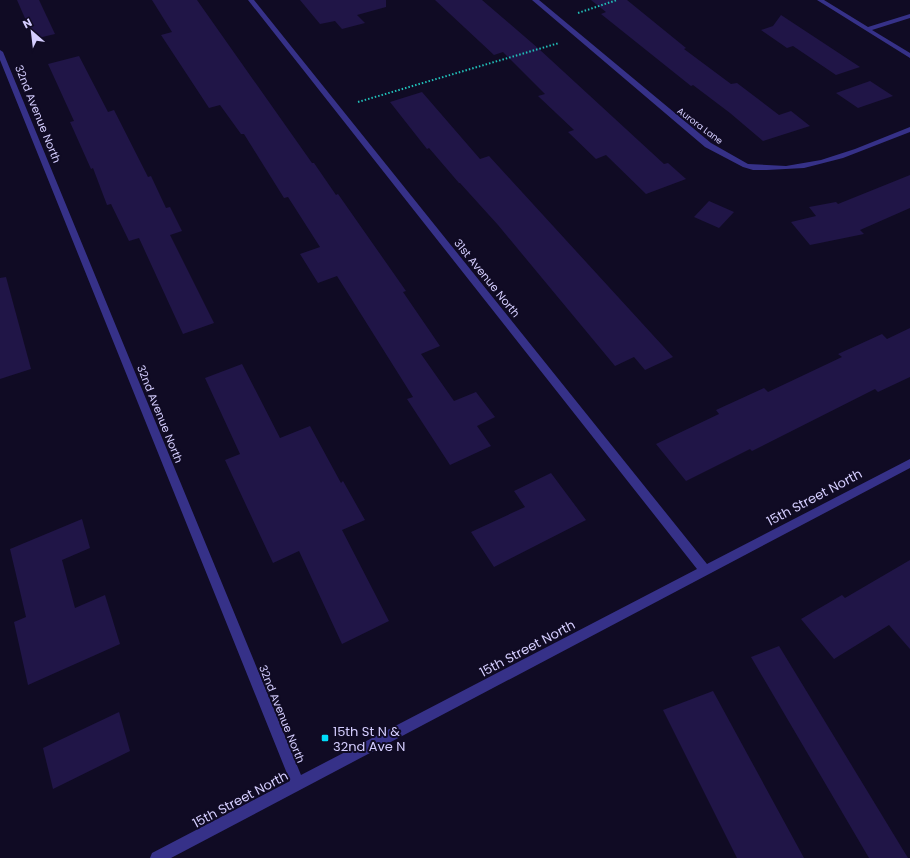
<svg xmlns="http://www.w3.org/2000/svg" width="910" height="858" viewBox="0 0 910 858" font-family="Poppins,sans-serif">
<style>
.building{fill:#201547}
.lines{fill:none;stroke-linecap:round;stroke-linejoin:round}
.path{stroke:#21c0b9;stroke-width:2;stroke-dasharray:1.5 2;stroke-linecap:butt}
.minor{fill:#363188;fill-rule:evenodd}
.poi-dot{fill:#00dcf9;stroke:#100b24;stroke-width:1.5}
.labels{text-anchor:middle;stroke-width:4;stroke-linejoin:round;paint-order:stroke}
.far-street-label{font-size:9px;fill:#d5ceff;stroke:#100b24}
.street-label{font-size:11px;fill:#d5ceff;stroke:#100b24}
.near-street-label{font-size:13px;fill:#d5ceff;stroke:#100b24}
.near-poi-label{font-size:13px;fill:#d5ceff;stroke:#100b24;text-anchor:start}
</style>
<rect width="100%" height="100%" fill="#100b24"/>
<!-- building -->
<g class="building">
<polygon points="17,0 39,0 55,34 34,39"/>
<polygon points="152,0 197,0 312,163 314,163 336,195 338,194 406,291 403,292 440,346 421,354 454,401 476,392 495,417 477,426 491,446 450,465 407,399 413,397 337,276 318,283 300,254 320,247 288,197 284,198 244,134 241,134 220,105 209,108 161,35 172,32"/>
<polygon points="300,0 386,0 386,7 357,15 365,23 342,29 335,21 320,24"/>
<polygon points="435,0 482,0 539,49 664,164 668,163 686,179 646,194 606,155 596,159 568,132 574,130 538,96 545,94 503,52 494,55"/>
<polygon points="591,0 627,0 686,48 684,49 731,84 737,83 779,115 791,111 810,126 763,141 730,113 693,85 691,86 601,14 606,12"/>
<polygon points="781,15 860,67 836,75 793,46 787,48 761,30 773,26"/>
<polygon points="79,56 108,112 114,110 148,177 151,176 166,208 170,207 182,231 170,235 214,323 183,334 139,238 129,241 111,204 107,205 93,168 91,169 70,122 74,121 48,64"/>
<polygon points="870,81 893,96 858,108 836,93"/>
<polygon points="422,92 480,159 489,156 673,357 645,370 634,357 615,366 498,225 460,183 459,183 429,148 427,149 390,102"/>
<polygon points="910,175 910,208 860,230 864,234 810,245 791,222 816,216 809,207 836,202 838,204"/>
<polygon points="709,201 734,212 719,228 694,217"/>
<polygon points="6,277 31,369 0,379 0,278"/>
<polygon points="910,328 910,377 878,392 875,389 752,451 750,449 686,481 656,444 719,414 716,410 764,388 768,392 842,357 838,354 882,334 887,339"/>
<polygon points="242,364 280,438 310,426 341,483 343,481 365,520 342,530 389,621 342,644 299,551 273,563 225,460 240,454 205,378"/>
<polygon points="551,473 586,520 494,567 471,532 525,507 514,491"/>
<polygon points="82,519 90,548 62,560 75,608 105,595 120,644 28,685 14,622 26,617 10,549"/>
<polygon points="910,560 910,649 889,625 834,659 801,619 842,595 845,598"/>
<polygon points="779,646 908,858 869,858 751,657"/>
<polygon points="713,691 804,858 737,858 663,710"/>
<polygon points="119,712 130,751 53,789 43,748"/>
</g>
<g class="lines">
<!-- path -->
<g class="path">
<polyline points="578,13 617,0"/>
<polyline points="358,102 559,43"/>
</g>
<!-- minor -->
<g class="minor">
<polygon points="248,0 254,0 707,564 910,459 910,468 171,858 150,858 152,853 290,781 0,60 0,50 3,52 301,775 697,569"/>
<polygon points="532,0 539,0 711,143 748,164 786,166 821,160 855,149 910,127 910,132 843,158 804,168 767,170 753,170 743,167 705,147"/>
<polygon points="817,0 824,0 868,27 910,14 910,18 872,30 910,53 910,58"/>
</g>
</g>
<!-- markers -->
<rect class="poi-dot" x="321" y="734" width="8" height="8" rx="2"/>
<g class="labels">
<!-- far-street labels -->
<g class="far-street-label">
<text transform="translate(700 126) rotate(37)" y="3">Aurora Lane</text>
</g>
<!-- street labels -->
<g class="street-label">
<text transform="translate(38 114) rotate(68)" y="4">32nd Avenue North</text>
<text transform="translate(487 278) rotate(51)" y="4">31st Avenue North</text>
<text transform="translate(160 414) rotate(68)" y="4">32nd Avenue North</text>
<text transform="translate(282 714) rotate(68)" y="4">32nd Avenue North</text>
</g>
<!-- near-street labels -->
<g class="near-street-label">
<text transform="translate(814 497) rotate(-28)" y="5">15th Street North</text>
<text transform="translate(527 648) rotate(-28)" y="5">15th Street North</text>
<text transform="translate(240 799) rotate(-28)" y="5">15th Street North</text>
</g>
<!-- near-poi labels -->
<g class="near-poi-label">
<text x="333" y="736">15th St N &amp;<tspan x="333" dy="15">32nd Ave N</tspan></text>
</g>
</g>
<!-- north arrow -->
<g transform="translate(32 32) rotate(332)" stroke="#100b24" stroke-width="3" paint-order="stroke">
<path d="M0-3L7 15L0 10L-7 15Z" fill="#d5ceff"/>
<text y="-6" font-size="11" font-weight="bold" text-anchor="middle" fill="#d5ceff">N</text>
</g>
</svg>
